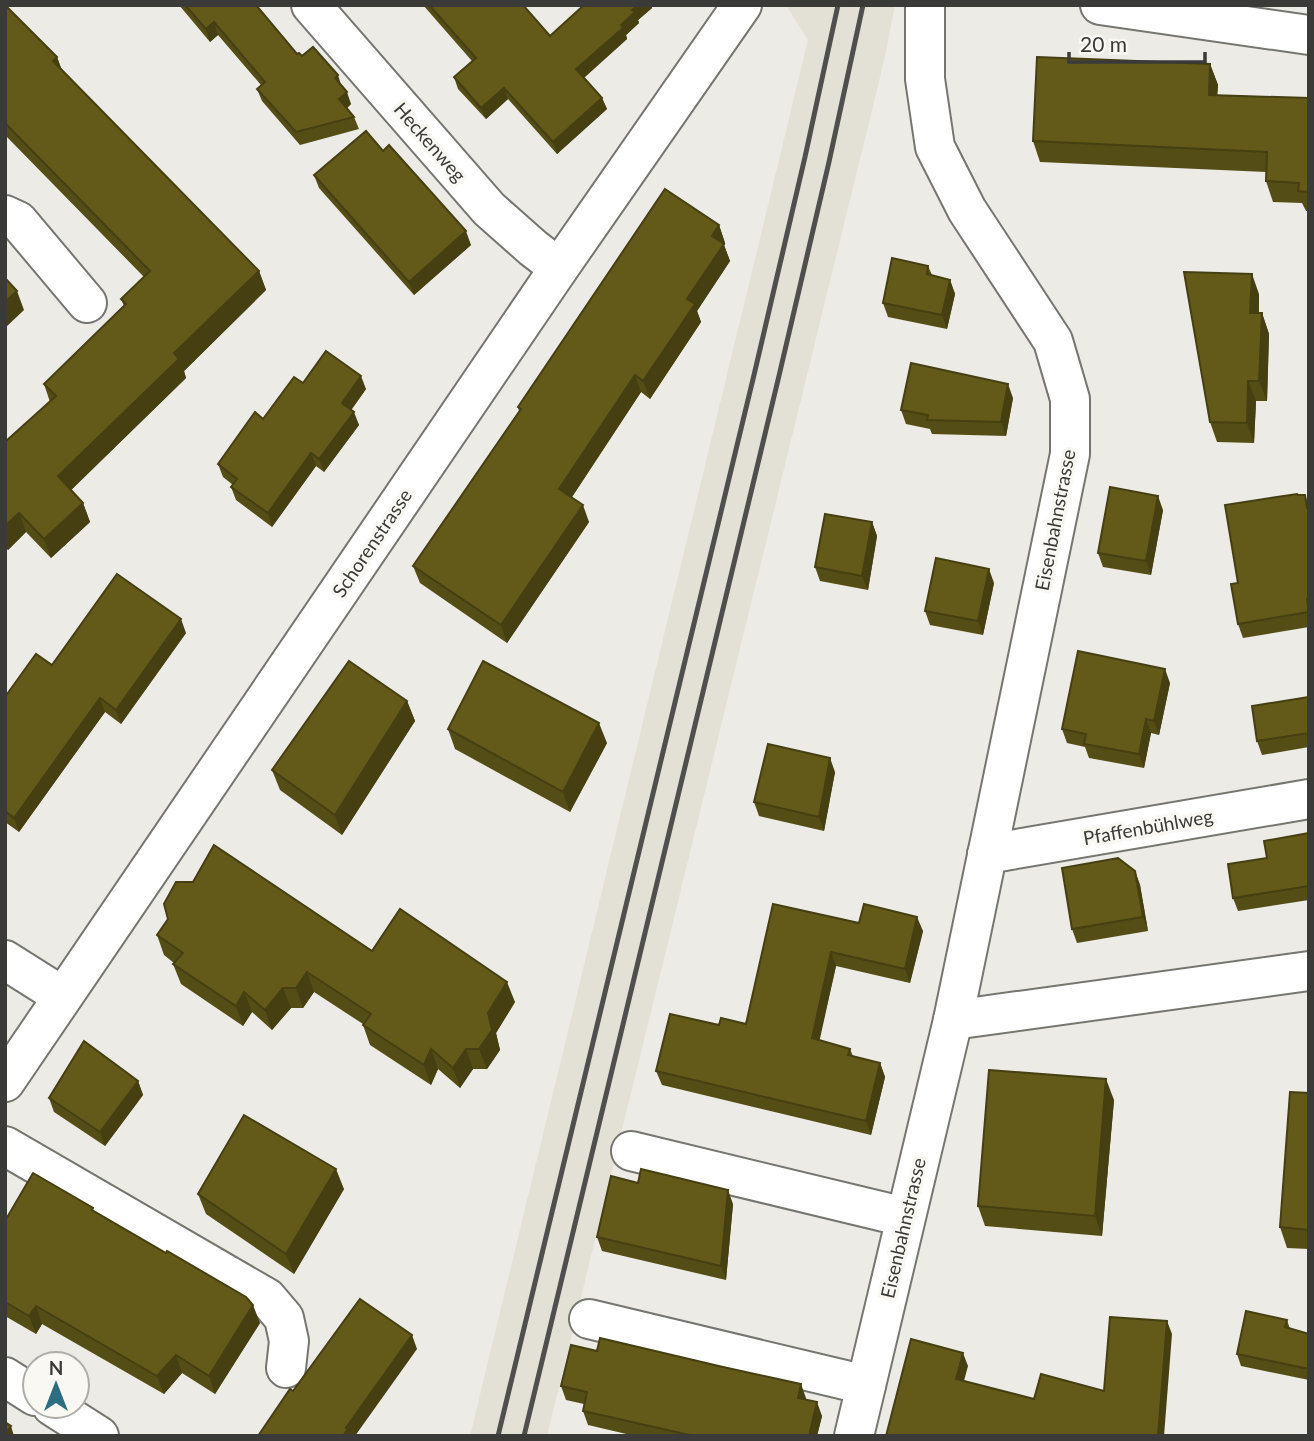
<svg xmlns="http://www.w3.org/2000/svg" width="1314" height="1441" viewBox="0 0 1314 1441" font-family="Lato,sans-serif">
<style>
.built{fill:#e3e1d5}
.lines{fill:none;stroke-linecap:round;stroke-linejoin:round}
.minor-casing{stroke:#767671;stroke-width:42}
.minor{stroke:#fff;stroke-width:38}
.rail{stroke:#4f4f4d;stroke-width:5}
.wall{fill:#554d16}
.shaded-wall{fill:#453f12}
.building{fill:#635a1a;stroke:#453f12;stroke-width:2}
.labels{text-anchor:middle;stroke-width:7;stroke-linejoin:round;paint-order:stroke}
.street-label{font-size:19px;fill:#3a3a38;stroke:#f9f8f3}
</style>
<rect width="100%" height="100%" fill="#ecebe6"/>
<!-- built -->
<polygon class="built" points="786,5 895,5 884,61 547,1436 470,1436 808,40"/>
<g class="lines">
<!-- minor casing -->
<g class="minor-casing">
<g id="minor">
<polyline points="311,5 489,209 533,248 559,268"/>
<polyline points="1100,5 1309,35"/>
<polyline points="5,215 18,221 87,303"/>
<polyline points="987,854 1309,799"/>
<polyline points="5,960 62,996"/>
<polyline points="953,1020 1309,971"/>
<polyline points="5,1082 559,268 742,5"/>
<polyline points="5,1146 267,1298 284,1318 289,1341 286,1368"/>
<polyline points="631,1151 905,1217"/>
<polyline points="589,1319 866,1385"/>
<polyline points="5,1377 35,1396"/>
<polyline points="52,1406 99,1436"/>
<polyline points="854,1436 953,1020 1070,454 1070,399 1053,341 967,210 935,147 925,79 925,5"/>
</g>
</g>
<!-- minor -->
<use href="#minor" class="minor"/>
<!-- rail -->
<g class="rail">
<polyline points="498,1436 754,375 805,157 838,5"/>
<polyline points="524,1436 778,380 829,162 863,5"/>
</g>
</g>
<!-- wall -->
<g class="wall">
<polygon points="5,5 57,57 62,71 259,271 266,290 184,371 186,378 71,490 83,503 90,522 51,558 26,532 8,550 5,547 5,442 50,402 44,384 124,306 121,299 144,277 5,135"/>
<polygon points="179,5 256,5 297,54 302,56 342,87 351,104 347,108 354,117 359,129 300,145 262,101 257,89 261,85 218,35 210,42"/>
<polygon points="423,5 523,5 550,36 584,5 651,5 652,8 638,20 639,23 626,35 627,39 584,78 602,98 607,109 557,154 508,99 486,119 458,89 454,77 472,61"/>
<polygon points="1210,64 1218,85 1217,95 1309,98 1309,211 1306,211 1302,203 1273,202 1266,181 1266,172 1040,162 1033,141"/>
<polygon points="383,151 471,245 414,295 319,188 314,175"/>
<polygon points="719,225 725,243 724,245 730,261 697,311 701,322 650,399 641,392 572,497 589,522 507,643 420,583 413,566 519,411 518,407"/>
<polygon points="928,266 932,275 950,280 955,294 947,329 888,317 883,303"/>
<polygon points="1259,294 1259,313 1262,313 1269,334 1267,401 1256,401 1254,443 1217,442 1210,422"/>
<polygon points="303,383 366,389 351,410 359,425 324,472 316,466 272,527 236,500 231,487 233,485 223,477 218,464 263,419"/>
<polygon points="1013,398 1006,436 932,434 930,429 906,424 901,410"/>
<polygon points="1298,495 1305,495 1309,506 1309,627 1243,638 1238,624 1238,583"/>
<polygon points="1163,510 1151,575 1103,567 1098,553"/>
<polygon points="872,522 877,536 868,590 820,581 815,567"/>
<polygon points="994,583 983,635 930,625 925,611"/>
<polygon points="186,633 121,724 105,712 19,832 5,822 5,697 52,665"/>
<polygon points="1170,683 1159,735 1151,733 1144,768 1089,758 1085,747 1067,743 1062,729"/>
<polygon points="1309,697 1309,747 1262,755 1257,741"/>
<polygon points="407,701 415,721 342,835 280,790 272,770"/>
<polygon points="448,729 607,743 570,812 455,749"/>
<polygon points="835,772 824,831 759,816 754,802"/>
<polygon points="1309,833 1309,900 1238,911 1233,898 1267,858"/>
<polygon points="1135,871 1140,885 1148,931 1077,943 1072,929"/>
<polygon points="859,923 923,931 910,983 836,966 819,1040 850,1049 853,1056 880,1063 885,1077 871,1135 662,1085 656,1071 719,1025 746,1024"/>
<polygon points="157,935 372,951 515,1002 496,1033 500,1050 487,1069 473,1069 460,1088 438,1069 431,1085 370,1045 363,1025 363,1024 314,992 303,1008 291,1008 272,1030 252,1012 243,1026 181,984 173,964 174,963 164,955"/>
<polygon points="138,1081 143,1095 105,1146 54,1112 49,1098"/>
<polygon points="1309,1093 1309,1249 1287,1248 1280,1227"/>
<polygon points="1114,1100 1102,1236 985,1226 978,1206"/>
<polygon points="638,1183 733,1204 726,1280 602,1251 597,1237"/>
<polygon points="344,1189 294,1274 206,1214 198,1194"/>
<polygon points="94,1211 260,1323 215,1394 182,1373 164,1394 42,1324 36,1334 5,1316 5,1221"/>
<polygon points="1287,1320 1290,1329 1309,1334 1309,1380 1241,1366 1237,1354"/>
<polygon points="561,1386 806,1398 806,1400 822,1416 817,1436 635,1436 588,1425 583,1411 584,1404 566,1400"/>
</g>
<!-- shaded-wall -->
<g class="shaded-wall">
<polygon points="637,5 651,5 652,8 638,20 639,23 626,35 627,39 580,81 576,69"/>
<polygon points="214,22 218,35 210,42 206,29"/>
<polygon points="57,57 64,76 53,61"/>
<polygon points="1210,64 1218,85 1216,115 1209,95"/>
<polygon points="338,75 342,88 335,78"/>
<polygon points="504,88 508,99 486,119 481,108"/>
<polygon points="347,92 351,104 344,111 339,99"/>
<polygon points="602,98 607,109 557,154 553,142"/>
<polygon points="719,225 725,243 724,245 730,261 697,311 701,322 650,399 643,381 712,236"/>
<polygon points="466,231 471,245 414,295 409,282"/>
<polygon points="259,271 266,290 184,371 186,378 65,496 58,476 174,353"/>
<polygon points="1252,274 1259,294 1258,334 1250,313"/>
<polygon points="950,280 955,294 947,329 942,315"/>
<polygon points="17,291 24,310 5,328 5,302"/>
<polygon points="1262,313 1269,334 1267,401 1259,381"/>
<polygon points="635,375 641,392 566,506 559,489"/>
<polygon points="361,376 366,389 347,416 342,403"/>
<polygon points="1248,381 1256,401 1254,443 1247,423"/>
<polygon points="1008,384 1013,398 1006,436 1001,422"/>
<polygon points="354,412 359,425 324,472 319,459"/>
<polygon points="311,453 316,466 272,527 268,513"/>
<polygon points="1158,496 1163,510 1151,575 1146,561"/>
<polygon points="83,503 90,522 51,558 44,539"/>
<polygon points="583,505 589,522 507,643 501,625"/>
<polygon points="19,513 26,532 8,550 5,543 5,526"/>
<polygon points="872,522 877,536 868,590 862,576"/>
<polygon points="989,569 994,583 983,635 978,621"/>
<polygon points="181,619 186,633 121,724 116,710"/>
<polygon points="1165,669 1170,683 1159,735 1154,721"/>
<polygon points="100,698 105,712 19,832 14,818"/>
<polygon points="407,701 415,721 342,835 335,815"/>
<polygon points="1146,719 1151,733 1144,768 1139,754"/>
<polygon points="599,723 607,743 570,812 563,792"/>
<polygon points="830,758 835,772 824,831 819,817"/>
<polygon points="1135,871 1140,885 1148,931 1143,917"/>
<polygon points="917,917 923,931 910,983 905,969"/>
<polygon points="831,952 836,966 817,1052 812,1038"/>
<polygon points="307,972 314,992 303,1008 296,988"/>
<polygon points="507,982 515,1002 496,1033 500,1050 487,1069 479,1049 488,1013"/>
<polygon points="283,988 291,1008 272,1030 265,1010"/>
<polygon points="244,992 252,1012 243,1026 236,1006"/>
<polygon points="431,1049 438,1069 431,1085 424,1065"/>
<polygon points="466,1049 473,1069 460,1088 453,1068"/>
<polygon points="880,1063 885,1077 871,1135 866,1121"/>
<polygon points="1106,1079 1114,1100 1102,1236 1095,1216"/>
<polygon points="138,1081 143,1095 105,1146 100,1132"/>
<polygon points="336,1169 344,1189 294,1274 286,1254"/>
<polygon points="728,1190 733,1204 726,1280 721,1266"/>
<polygon points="253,1305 260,1323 215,1394 209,1376"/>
<polygon points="36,1306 42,1324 36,1334 29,1316"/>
<polygon points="1167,1321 1172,1334 1164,1436 1158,1436"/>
<polygon points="412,1335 417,1349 355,1436 343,1436 346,1428"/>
<polygon points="963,1353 968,1366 961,1392 956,1379"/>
<polygon points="176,1355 182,1373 164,1394 157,1376"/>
<polygon points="801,1384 806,1398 803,1412 798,1398"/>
<polygon points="817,1402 822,1416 817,1436 809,1436"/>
<polygon points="11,1426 14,1436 5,1436 5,1434"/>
</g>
<!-- building -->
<g class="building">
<polygon points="5,5 57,57 53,61 259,271 174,353 179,359 58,476 83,503 44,539 19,513 5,526 5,442 56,396 44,384 126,304 121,299 150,271 5,123"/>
<polygon points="185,5 256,5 297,54 299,53 302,56 313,47 338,75 335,78 347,92 339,99 354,117 296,132 257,89 265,82 214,22 206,29"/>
<polygon points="429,5 523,5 550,36 584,5 637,5 632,10 635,12 621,25 623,28 576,69 602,98 553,142 504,88 481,108 454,77 476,58"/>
<polygon points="1037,57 1210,64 1209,95 1309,98 1309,192 1298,191 1299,183 1266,181 1267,152 1033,141"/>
<polygon points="366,131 383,151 389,145 466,231 409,282 314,175"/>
<polygon points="665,189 719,225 712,236 724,244 687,299 695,304 643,381 635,375 559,489 583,505 501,625 413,566 521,409 518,407"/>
<polygon points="892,258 928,266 927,274 950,280 942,315 883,303"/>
<polygon points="1184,272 1252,274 1250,313 1262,313 1259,381 1248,381 1247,423 1210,422"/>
<polygon points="5,278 17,291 5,302"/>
<polygon points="326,351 361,376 342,403 354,412 319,459 311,453 268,513 231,487 237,479 218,464 255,412 263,419 294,377 303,383"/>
<polygon points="911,363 1008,384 1001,422 927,420 928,415 901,410"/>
<polygon points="1110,487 1158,496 1146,561 1098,553"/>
<polygon points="1297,494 1298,495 1305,495 1307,508 1309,508 1309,599 1307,599 1309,612 1238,624 1231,584 1238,583 1225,505"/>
<polygon points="825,514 872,522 862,576 815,567"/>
<polygon points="936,558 989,569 978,621 925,611"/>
<polygon points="117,574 181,619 116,710 100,698 14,818 5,811 5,697 36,654 52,665"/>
<polygon points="1078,651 1165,669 1154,721 1146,719 1139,754 1084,744 1086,734 1062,729"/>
<polygon points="349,661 407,701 335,815 272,770"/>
<polygon points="483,661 599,723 563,792 448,729"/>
<polygon points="1309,697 1309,733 1257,741 1252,706"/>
<polygon points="768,744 830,758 819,817 754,802"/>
<polygon points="1309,833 1309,886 1233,898 1228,864 1267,858 1264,841"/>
<polygon points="214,845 372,951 400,909 507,982 488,1013 492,1030 479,1049 466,1049 453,1068 431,1049 424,1065 363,1025 371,1014 307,972 296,988 283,988 265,1010 244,992 236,1006 173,964 183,953 157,935 168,919 164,904 176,882 193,882"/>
<polygon points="1118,858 1135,871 1143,917 1072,929 1062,868"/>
<polygon points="773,904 859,923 864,904 917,917 905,969 831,952 812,1038 850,1049 848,1055 880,1063 866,1121 656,1071 670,1014 719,1025 721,1018 746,1024"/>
<polygon points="84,1041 138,1081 100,1132 49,1098"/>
<polygon points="989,1070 1106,1079 1095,1216 978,1206"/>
<polygon points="1290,1092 1309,1093 1309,1230 1280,1227"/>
<polygon points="244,1115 336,1169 286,1254 198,1194"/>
<polygon points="641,1169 728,1190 721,1266 597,1237 611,1176 638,1183"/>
<polygon points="33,1173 93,1208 92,1210 166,1253 167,1251 246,1297 253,1305 209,1376 176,1355 157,1376 36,1306 29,1316 5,1302 5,1221"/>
<polygon points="360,1299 412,1335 346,1428 348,1429 343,1436 258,1436 290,1389 293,1391"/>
<polygon points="1246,1311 1287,1320 1285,1327 1309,1334 1309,1369 1237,1354"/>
<polygon points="1110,1317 1167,1321 1158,1436 886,1436 911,1339 963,1353 956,1379 1034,1399 1041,1374 1104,1391"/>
<polygon points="600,1338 723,1367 801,1384 798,1398 817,1402 809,1436 694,1436 583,1411 587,1392 561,1386 571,1345 597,1351"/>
<polygon points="5,1422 11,1426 5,1434"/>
</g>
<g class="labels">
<!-- street labels -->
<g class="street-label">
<text transform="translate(430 142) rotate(49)" y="7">Heckenweg</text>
<text transform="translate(1055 520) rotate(-79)" y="7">Eisenbahnstrasse</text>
<text transform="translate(372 543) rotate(-56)" y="7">Schorenstrasse</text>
<text transform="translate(1148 827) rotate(-10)" y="7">Pfaffenbühlweg</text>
<text transform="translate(903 1228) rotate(-77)" y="7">Eisenbahnstrasse</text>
</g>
</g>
<!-- border -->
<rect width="1314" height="1441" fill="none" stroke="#3a3a38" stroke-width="14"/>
<!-- north arrow -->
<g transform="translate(56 1385)"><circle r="33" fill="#f9f8f3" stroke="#adaca8" stroke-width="2"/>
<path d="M0-5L12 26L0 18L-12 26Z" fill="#2d6d81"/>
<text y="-10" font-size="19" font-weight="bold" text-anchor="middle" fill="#3a3a38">N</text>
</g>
<!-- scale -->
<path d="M1069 52v10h136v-10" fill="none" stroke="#3a3a38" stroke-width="3.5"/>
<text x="1080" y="52" font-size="21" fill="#3a3a38" stroke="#f9f8f3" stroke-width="5" paint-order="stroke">20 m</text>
</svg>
